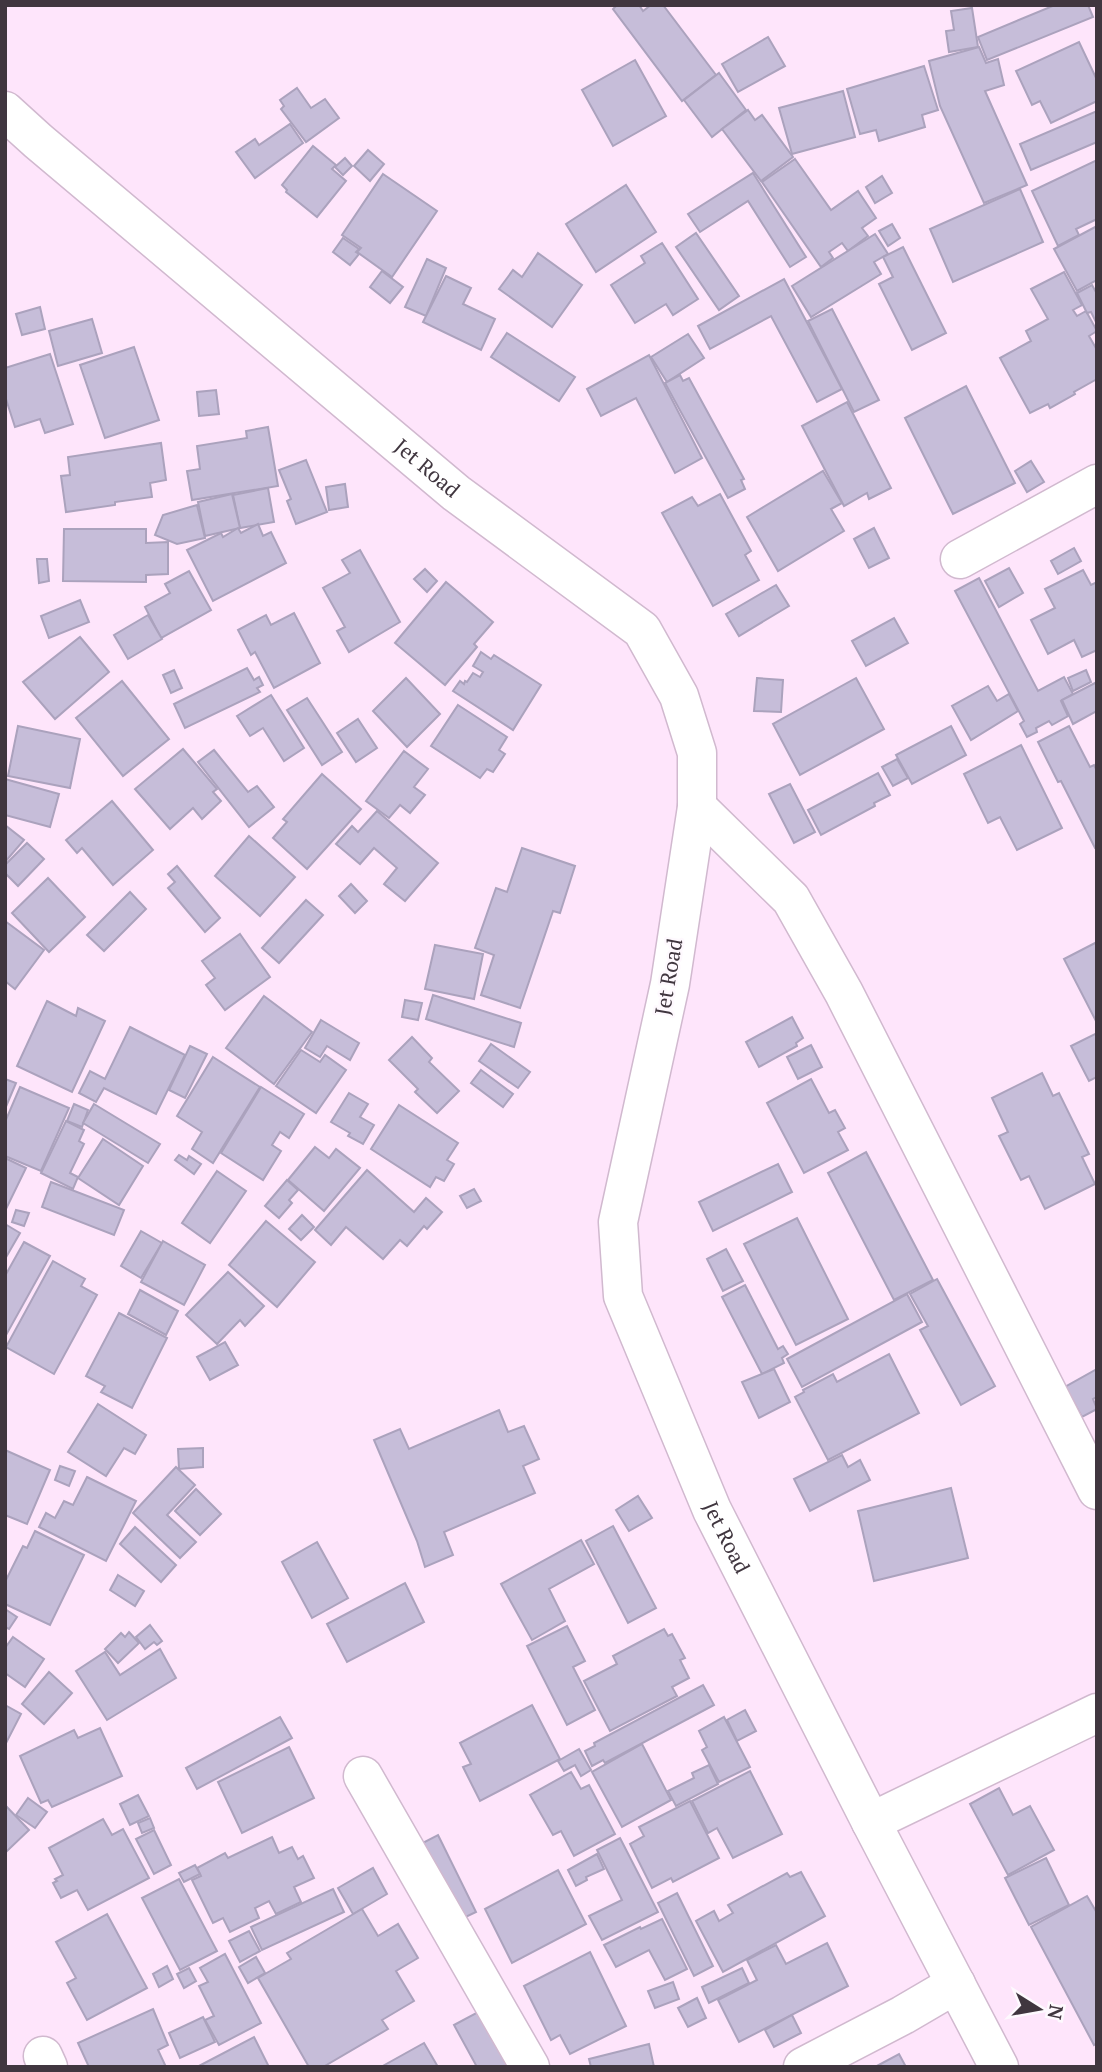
<svg xmlns="http://www.w3.org/2000/svg" width="1102" height="2072" viewBox="0 0 1102 2072" font-family="'PT Serif',serif">
<style>
.building{fill:#c6bdd9;stroke:#aba2bd;stroke-width:2}
.lines{fill:none;stroke-linecap:round;stroke-linejoin:round}
.street-casing{stroke:#d1b9cf;stroke-width:41}
.secondary-casing{stroke:#d1b9cf;stroke-width:41}
.street{stroke:#fff;stroke-width:38}
.secondary{stroke:#fff;stroke-width:38}
.labels{text-anchor:middle;stroke-width:5;stroke-linejoin:round;paint-order:stroke}
.street-label{font-size:21px;fill:#40363f;stroke:#fef9fe}
</style>
<rect width="100%" height="100%" fill="#fee5fb"/>
<!-- building -->
<g class="building">
<polygon points="617,5 639,5 643,11 651,5 663,5 716,75 682,101 613,9"/>
<polygon points="1055,5 1088,5 1093,17 987,60 978,37"/>
<polygon points="972,8 978,47 949,52 946,31 954,30 951,11"/>
<polygon points="768,37 785,66 738,92 722,64"/>
<polygon points="1079,42 1097,80 1097,101 1051,123 1040,101 1032,105 1016,71"/>
<polygon points="979,47 986,63 998,59 1004,85 985,91 1027,185 984,203 940,106 929,61"/>
<polygon points="635,60 666,116 613,146 582,90"/>
<polygon points="924,66 938,110 922,115 925,127 879,141 876,130 860,134 847,89"/>
<polygon points="719,73 746,110 712,137 684,100"/>
<polygon points="297,88 311,108 325,99 339,118 306,142 281,109 284,106 280,100"/>
<polygon points="843,91 855,137 792,154 779,108"/>
<polygon points="748,110 755,120 762,115 793,157 761,181 722,129"/>
<polygon points="1097,111 1097,142 1031,170 1020,144"/>
<polygon points="290,124 303,143 255,178 236,152 255,139 259,145"/>
<polygon points="313,146 336,165 332,169 346,181 317,217 286,192 287,190 282,185"/>
<polygon points="368,150 384,164 370,181 354,166"/>
<polygon points="345,158 352,166 343,175 335,167"/>
<polygon points="795,159 831,210 858,191 876,218 862,228 868,236 848,251 842,243 829,252 833,258 821,267 762,182"/>
<polygon points="1097,160 1097,219 1076,229 1079,235 1058,246 1032,191"/>
<polygon points="753,173 806,257 790,267 748,201 700,232 688,214"/>
<polygon points="383,174 437,211 392,277 357,252 361,248 342,235"/>
<polygon points="882,176 892,193 875,203 866,187"/>
<polygon points="626,185 656,232 596,272 566,224"/>
<polygon points="1020,189 1043,242 953,282 930,229"/>
<polygon points="892,224 900,238 888,246 879,231"/>
<polygon points="1097,226 1097,280 1077,291 1054,249"/>
<polygon points="696,233 739,296 719,310 676,247"/>
<polygon points="875,234 888,254 874,262 881,274 811,317 792,286"/>
<polygon points="343,238 359,249 356,252 359,254 350,265 333,252"/>
<polygon points="662,243 698,299 673,315 666,304 635,323 611,285 645,263 641,256"/>
<polygon points="903,247 946,333 912,350 879,284 893,277 883,257"/>
<polygon points="538,253 582,285 552,327 499,289 513,270 522,277"/>
<polygon points="427,259 446,268 426,316 405,307"/>
<polygon points="382,271 403,287 390,303 370,287"/>
<polygon points="1064,272 1082,305 1073,310 1077,316 1086,311 1097,331 1089,336 1097,350 1097,379 1074,392 1075,394 1050,408 1048,404 1030,413 1000,358 1031,341 1026,331 1048,319 1031,289"/>
<polygon points="446,276 471,288 463,304 495,319 481,350 423,322"/>
<polygon points="784,279 842,389 817,402 771,316 710,349 698,326"/>
<polygon points="1092,285 1097,294 1097,324 1091,312 1087,313 1077,293"/>
<polygon points="40,307 45,329 22,335 16,314"/>
<polygon points="832,309 879,400 854,412 808,321"/>
<polygon points="92,319 102,353 58,366 49,331"/>
<polygon points="507,333 575,377 559,401 491,357"/>
<polygon points="688,334 704,358 667,382 651,357"/>
<polygon points="134,347 159,420 105,438 80,365"/>
<polygon points="50,354 73,424 45,433 40,419 15,427 5,396 5,368"/>
<polygon points="649,355 702,458 675,473 636,398 601,416 587,389"/>
<polygon points="680,375 683,381 689,378 744,479 741,480 745,489 728,498 665,383"/>
<polygon points="966,386 1015,483 953,514 905,418"/>
<polygon points="216,390 219,414 199,416 197,392"/>
<polygon points="847,402 891,488 869,499 867,493 844,506 802,426"/>
<polygon points="268,427 278,486 192,500 187,471 200,469 197,446 247,438 246,431"/>
<polygon points="161,443 166,480 150,483 152,497 115,502 115,505 66,512 61,476 70,475 68,457"/>
<polygon points="306,460 327,512 296,524 287,501 291,499 279,470"/>
<polygon points="1031,461 1044,482 1027,492 1015,471"/>
<polygon points="823,471 842,503 831,509 844,531 778,571 747,517"/>
<polygon points="345,484 348,507 329,510 326,487"/>
<polygon points="268,488 274,522 240,528 233,495"/>
<polygon points="232,494 240,528 205,536 198,502"/>
<polygon points="720,494 751,551 745,555 759,580 713,606 662,513 692,497 698,506"/>
<polygon points="197,505 205,538 177,544 155,535 163,515"/>
<polygon points="258,524 263,536 271,532 286,563 213,601 187,550 221,533 223,537 238,528 241,533"/>
<polygon points="874,528 889,558 869,568 854,539"/>
<polygon points="64,529 146,529 146,543 168,542 168,574 146,575 146,582 63,581"/>
<polygon points="1074,548 1081,561 1058,574 1051,561"/>
<polygon points="360,550 400,622 349,652 337,631 345,627 323,588 350,573 342,560"/>
<polygon points="37,559 47,559 49,581 39,583"/>
<polygon points="1009,568 1023,593 999,607 985,581"/>
<polygon points="425,569 437,581 427,592 414,579"/>
<polygon points="1083,570 1091,585 1097,582 1097,650 1082,657 1074,640 1048,654 1031,620 1055,608 1045,589"/>
<polygon points="189,571 211,610 161,638 145,607 170,593 165,584"/>
<polygon points="979,578 1038,691 1064,677 1073,694 1061,701 1068,716 1052,725 1049,721 1036,728 1037,732 1027,737 1020,724 1024,721 955,591"/>
<polygon points="446,582 493,622 474,644 477,647 445,685 395,643"/>
<polygon points="776,585 789,606 739,636 726,614"/>
<polygon points="80,600 89,622 49,638 41,616"/>
<polygon points="294,613 320,663 274,688 255,652 251,655 238,630 266,615 271,625"/>
<polygon points="148,615 162,639 128,659 114,635"/>
<polygon points="894,618 908,643 866,666 852,641"/>
<polygon points="80,637 109,672 55,719 23,682"/>
<polygon points="481,652 491,659 494,655 541,685 513,730 453,691 460,681 464,684 465,681 467,682 473,673 480,677 483,672 473,666"/>
<polygon points="247,668 254,680 259,677 263,685 257,688 260,692 185,728 174,704"/>
<polygon points="174,670 182,688 171,693 163,675"/>
<polygon points="1086,670 1091,682 1073,691 1068,678"/>
<polygon points="406,678 440,714 407,747 373,711"/>
<polygon points="757,678 783,680 781,712 754,711"/>
<polygon points="856,678 884,729 800,775 773,724"/>
<polygon points="122,681 169,739 123,776 76,718"/>
<polygon points="1097,682 1097,711 1073,724 1062,700"/>
<polygon points="988,686 997,701 1009,694 1018,711 971,740 952,706"/>
<polygon points="271,695 304,748 284,761 263,728 250,736 237,716"/>
<polygon points="307,698 342,752 322,765 287,710"/>
<polygon points="458,705 507,737 499,750 505,754 493,772 487,769 480,778 431,746"/>
<polygon points="358,719 377,748 356,762 337,733"/>
<polygon points="18,726 80,739 70,788 8,776"/>
<polygon points="951,726 966,755 912,784 896,755"/>
<polygon points="1069,726 1090,767 1094,765 1097,771 1097,847 1095,848 1061,781 1058,782 1038,742"/>
<polygon points="1021,745 1062,828 1017,850 1000,817 988,823 964,774"/>
<polygon points="183,749 217,789 213,792 221,801 202,819 193,808 170,829 135,789"/>
<polygon points="214,750 248,792 257,786 274,807 249,827 198,762"/>
<polygon points="404,751 428,769 414,787 425,795 410,813 400,805 389,818 366,801"/>
<polygon points="897,759 908,778 893,786 882,767"/>
<polygon points="878,773 890,795 874,803 875,806 821,835 808,810"/>
<polygon points="322,774 361,809 307,869 273,838 287,822 283,819"/>
<polygon points="5,779 59,794 50,827 5,815"/>
<polygon points="790,784 815,832 794,843 769,794"/>
<polygon points="112,801 153,850 113,885 82,848 77,853 66,840"/>
<polygon points="377,811 438,863 405,901 384,884 397,868 374,848 360,864 336,844 352,826 358,832"/>
<polygon points="5,825 24,840 5,862"/>
<polygon points="249,836 295,877 260,916 215,876"/>
<polygon points="27,843 44,859 18,886 5,873 5,865"/>
<polygon points="522,848 575,866 560,913 553,911 520,1008 481,995 494,955 475,948 496,888 507,892"/>
<polygon points="177,866 220,918 205,932 168,888 175,882 168,874"/>
<polygon points="48,878 85,917 49,952 12,913"/>
<polygon points="351,884 367,901 355,913 339,896"/>
<polygon points="130,892 146,909 104,951 87,935"/>
<polygon points="306,900 323,915 279,963 262,948"/>
<polygon points="5,921 44,950 15,989 5,981"/>
<polygon points="240,934 270,977 225,1010 206,985 215,978 202,961"/>
<polygon points="1097,942 1097,1023 1064,959"/>
<polygon points="435,945 483,954 474,999 425,989"/>
<polygon points="433,995 521,1023 514,1047 426,1019"/>
<polygon points="264,996 312,1032 274,1084 226,1048"/>
<polygon points="405,1000 422,1003 418,1020 402,1017"/>
<polygon points="47,1001 76,1016 78,1008 105,1021 72,1092 17,1066"/>
<polygon points="792,1017 803,1038 796,1043 797,1046 759,1067 746,1042"/>
<polygon points="321,1020 359,1043 350,1060 327,1046 320,1057 305,1048"/>
<polygon points="130,1027 185,1055 156,1114 104,1088 96,1102 79,1093 90,1071 105,1079"/>
<polygon points="1097,1033 1097,1077 1089,1081 1071,1046"/>
<polygon points="412,1037 432,1058 429,1062 459,1091 437,1113 415,1092 418,1089 389,1060"/>
<polygon points="491,1044 530,1072 518,1088 479,1061"/>
<polygon points="811,1045 822,1067 798,1079 787,1057"/>
<polygon points="190,1046 207,1054 185,1098 169,1090"/>
<polygon points="301,1050 320,1062 325,1055 346,1070 316,1113 276,1086"/>
<polygon points="213,1057 260,1087 213,1163 192,1149 202,1132 177,1116"/>
<polygon points="481,1070 513,1094 503,1107 471,1083"/>
<polygon points="1042,1073 1053,1096 1059,1093 1089,1154 1082,1157 1095,1184 1045,1209 1029,1176 1021,1180 999,1136 1008,1132 992,1098"/>
<polygon points="5,1079 16,1083 5,1109"/>
<polygon points="811,1079 829,1113 835,1110 845,1128 838,1132 848,1150 804,1173 767,1103"/>
<polygon points="20,1087 69,1108 41,1171 5,1156 5,1122"/>
<polygon points="261,1087 304,1114 289,1138 280,1132 272,1145 281,1151 263,1180 221,1153"/>
<polygon points="349,1093 368,1104 360,1117 374,1125 363,1144 348,1136 350,1133 331,1122"/>
<polygon points="74,1104 88,1110 82,1127 67,1121"/>
<polygon points="94,1104 160,1144 148,1163 83,1123"/>
<polygon points="399,1105 458,1143 447,1160 454,1164 444,1181 436,1177 430,1187 371,1149"/>
<polygon points="66,1121 84,1130 79,1141 84,1144 70,1173 78,1177 73,1189 41,1173"/>
<polygon points="103,1139 143,1166 119,1205 78,1178"/>
<polygon points="315,1147 329,1158 336,1149 360,1168 324,1211 288,1180"/>
<polygon points="866,1152 933,1280 894,1300 828,1173"/>
<polygon points="179,1155 187,1160 189,1156 201,1164 194,1174 175,1160"/>
<polygon points="5,1158 26,1168 5,1211"/>
<polygon points="778,1164 792,1192 713,1231 699,1202"/>
<polygon points="367,1170 414,1212 426,1198 442,1212 427,1229 424,1226 407,1246 400,1240 383,1259 346,1227 331,1245 315,1230"/>
<polygon points="217,1171 246,1191 210,1243 182,1223"/>
<polygon points="287,1180 298,1190 289,1200 292,1203 279,1218 265,1206"/>
<polygon points="51,1182 124,1210 114,1235 42,1207"/>
<polygon points="474,1189 481,1201 467,1208 460,1196"/>
<polygon points="16,1210 29,1213 24,1226 12,1222"/>
<polygon points="302,1215 314,1227 301,1240 289,1229"/>
<polygon points="797,1218 848,1319 796,1345 744,1244"/>
<polygon points="266,1221 315,1262 277,1307 229,1265"/>
<polygon points="5,1224 20,1233 5,1259"/>
<polygon points="141,1231 162,1243 141,1278 121,1266"/>
<polygon points="163,1241 205,1265 184,1305 141,1282"/>
<polygon points="24,1242 50,1256 5,1337 5,1276"/>
<polygon points="726,1249 743,1281 723,1291 707,1259"/>
<polygon points="53,1261 85,1279 81,1286 97,1295 54,1374 6,1347"/>
<polygon points="228,1272 264,1306 245,1326 240,1320 217,1344 186,1315"/>
<polygon points="937,1279 995,1386 961,1405 920,1330 928,1326 910,1294"/>
<polygon points="745,1285 778,1349 783,1346 788,1354 782,1358 784,1363 762,1374 722,1297"/>
<polygon points="140,1290 178,1311 166,1335 128,1314"/>
<polygon points="907,1294 922,1322 802,1387 787,1359"/>
<polygon points="119,1313 167,1338 132,1408 101,1392 105,1386 86,1376"/>
<polygon points="225,1342 238,1365 210,1380 197,1357"/>
<polygon points="889,1354 919,1413 828,1460 795,1397 804,1392 803,1390 833,1374 837,1382"/>
<polygon points="774,1369 790,1402 759,1418 742,1382"/>
<polygon points="1097,1369 1097,1397 1093,1399 1097,1409 1082,1417 1065,1387"/>
<polygon points="98,1404 146,1435 135,1454 124,1448 106,1476 68,1452"/>
<polygon points="499,1410 508,1432 524,1426 539,1459 523,1466 535,1493 444,1532 453,1555 425,1567 417,1541 374,1440 400,1429 409,1449"/>
<polygon points="203,1448 203,1467 179,1469 178,1449"/>
<polygon points="5,1450 50,1470 27,1524 5,1515"/>
<polygon points="842,1455 848,1467 860,1460 870,1480 810,1511 794,1479"/>
<polygon points="60,1466 75,1471 69,1486 55,1480"/>
<polygon points="176,1467 195,1485 167,1515 196,1542 180,1558 133,1513"/>
<polygon points="87,1477 136,1501 106,1561 39,1527 46,1513 55,1518 64,1501 73,1505"/>
<polygon points="951,1488 968,1558 874,1581 858,1511"/>
<polygon points="196,1489 221,1514 200,1535 175,1511"/>
<polygon points="638,1496 652,1518 629,1531 616,1510"/>
<polygon points="613,1526 656,1608 628,1623 586,1541"/>
<polygon points="135,1527 176,1565 161,1582 120,1544"/>
<polygon points="35,1531 84,1555 50,1625 5,1604 5,1582 23,1546 27,1548"/>
<polygon points="581,1540 594,1564 549,1589 565,1621 532,1640 501,1584"/>
<polygon points="317,1542 348,1598 312,1618 282,1562"/>
<polygon points="118,1575 144,1591 135,1606 110,1590"/>
<polygon points="405,1583 424,1622 347,1662 327,1624"/>
<polygon points="5,1609 17,1617 9,1629 5,1627"/>
<polygon points="150,1625 162,1641 157,1645 154,1642 145,1649 136,1637"/>
<polygon points="567,1626 585,1661 573,1667 595,1710 567,1725 527,1646"/>
<polygon points="664,1629 668,1636 672,1634 685,1658 680,1660 689,1678 672,1687 677,1696 610,1731 584,1681 617,1664 613,1656"/>
<polygon points="129,1632 139,1643 118,1663 105,1649 121,1633 125,1637"/>
<polygon points="13,1637 44,1659 25,1687 5,1673 5,1648"/>
<polygon points="160,1649 176,1678 107,1720 76,1671 105,1652 120,1675"/>
<polygon points="49,1672 72,1693 44,1724 22,1704"/>
<polygon points="703,1685 714,1705 605,1763 603,1760 592,1766 585,1751 595,1746 594,1743"/>
<polygon points="5,1705 21,1714 5,1745"/>
<polygon points="532,1705 560,1759 480,1801 463,1767 471,1764 460,1743"/>
<polygon points="745,1710 756,1731 737,1741 727,1720"/>
<polygon points="280,1717 292,1738 197,1789 186,1768"/>
<polygon points="724,1717 750,1767 719,1782 702,1750 707,1747 699,1731"/>
<polygon points="100,1728 122,1776 52,1807 48,1800 41,1803 20,1756 74,1730 78,1738"/>
<polygon points="642,1744 671,1800 622,1827 592,1772"/>
<polygon points="289,1747 314,1798 242,1833 218,1782"/>
<polygon points="579,1749 591,1770 581,1776 575,1765 564,1771 558,1761"/>
<polygon points="709,1765 718,1784 676,1806 668,1791 694,1778 692,1773"/>
<polygon points="750,1771 782,1834 733,1858 717,1828 708,1833 692,1801"/>
<polygon points="571,1772 581,1789 589,1785 615,1834 574,1856 561,1831 553,1835 530,1795"/>
<polygon points="999,1788 1013,1815 1030,1806 1054,1850 1008,1875 970,1804"/>
<polygon points="138,1795 149,1816 130,1825 120,1804"/>
<polygon points="28,1798 47,1812 35,1828 16,1815"/>
<polygon points="690,1801 719,1858 673,1882 671,1878 652,1888 630,1844 644,1836 639,1827"/>
<polygon points="5,1805 29,1830 5,1853"/>
<polygon points="150,1818 154,1828 142,1833 138,1823"/>
<polygon points="103,1819 112,1835 123,1829 149,1878 88,1910 77,1890 61,1898 53,1883 57,1881 55,1879 63,1875 49,1848"/>
<polygon points="154,1830 171,1865 154,1874 136,1839"/>
<polygon points="438,1835 476,1912 451,1924 413,1848"/>
<polygon points="272,1837 279,1853 292,1847 298,1859 303,1856 314,1878 294,1887 301,1902 276,1914 269,1901 255,1908 259,1918 230,1932 223,1918 213,1923 192,1880 201,1876 197,1868 225,1853 228,1858"/>
<polygon points="620,1838 658,1912 602,1940 589,1916 622,1900 597,1850"/>
<polygon points="597,1854 604,1869 586,1877 587,1880 576,1886 568,1870"/>
<polygon points="1046,1858 1069,1905 1029,1925 1005,1878"/>
<polygon points="195,1865 200,1874 184,1882 179,1873"/>
<polygon points="373,1868 387,1894 353,1914 338,1888"/>
<polygon points="558,1870 586,1924 512,1963 485,1909"/>
<polygon points="801,1872 825,1916 723,1972 696,1921 714,1911 719,1921 733,1913 728,1905 787,1873 790,1877"/>
<polygon points="179,1879 217,1951 180,1970 142,1898"/>
<polygon points="333,1889 344,1912 262,1950 251,1927"/>
<polygon points="677,1893 713,1966 694,1976 658,1903"/>
<polygon points="1087,1896 1097,1913 1097,2043 1094,2045 1031,1927"/>
<polygon points="362,1909 378,1936 398,1924 418,1958 396,1971 414,2001 382,2020 388,2029 323,2067 309,2067 258,1978 291,1959 287,1953"/>
<polygon points="107,1914 147,1988 87,2020 67,1983 76,1978 56,1942"/>
<polygon points="662,1919 687,1969 665,1980 649,1950 616,1967 604,1945 640,1927 641,1929"/>
<polygon points="249,1931 260,1951 240,1962 229,1941"/>
<polygon points="827,1943 848,1986 739,2042 718,2000 757,1980 747,1960 776,1945 786,1964"/>
<polygon points="590,1952 626,2026 570,2054 560,2035 551,2040 524,1986"/>
<polygon points="225,1954 261,2023 219,2045 205,2020 214,2016 199,1986 208,1982 200,1968"/>
<polygon points="256,1957 265,1973 248,1983 239,1967"/>
<polygon points="167,1966 173,1979 159,1987 153,1974"/>
<polygon points="189,1968 196,1981 184,1988 177,1974"/>
<polygon points="742,1968 749,1983 709,2003 702,1987"/>
<polygon points="673,1982 679,1999 655,2008 648,1991"/>
<polygon points="697,1998 706,2018 688,2027 678,2008"/>
<polygon points="153,2009 168,2045 158,2050 166,2067 89,2067 78,2043"/>
<polygon points="480,2011 509,2067 477,2067 454,2025"/>
<polygon points="792,2015 801,2033 774,2047 765,2030"/>
<polygon points="203,2017 215,2042 180,2058 169,2033"/>
<polygon points="254,2037 269,2067 197,2067"/>
<polygon points="424,2043 438,2067 381,2067"/>
<polygon points="649,2044 654,2067 591,2067 589,2059"/>
<polygon points="899,2054 906,2067 875,2067"/>
</g>
<g class="lines">
<!-- street casing -->
<g class="street-casing">
<g id="street">
<polyline points="960,559 1097,484"/>
<polyline points="697,807 791,899 844,993 1097,1490"/>
<polyline points="363,1776 530,2067"/>
<polyline points="871,1822 1097,1713"/>
<polyline points="43,2056 48,2067"/>
<polyline points="803,2067 903,2015 956,1984"/>
</g>
</g>
<!-- secondary casing -->
<g class="secondary-casing">
<g id="secondary">
<path id="s1" d="M 5,111 L 38,141 L 456,493 L 642,630 L 679,696 L 697,753 L 697,807 L 670,984 L 618,1222 L 623,1296 L 712,1510 L 871,1822 L 999,2067"/>
</g>
</g>
<!-- street -->
<use href="#street" class="street"/>
<!-- secondary -->
<use href="#secondary" class="secondary"/>
</g>
<g class="labels">
<!-- street labels -->
<g class="street-label">
<text dy="7" stroke="none"><textPath href="#s1" startOffset="553">Jet Road</textPath></text>
<text transform="translate(669 977) rotate(-80)" y="7">Jet Road</text>
<text dy="7" stroke="none"><textPath href="#s1" startOffset="1771">Jet Road</textPath></text>
</g>
</g>
<!-- border -->
<rect width="1102" height="2072" fill="none" stroke="#40363f" stroke-width="14"/>
<!-- north arrow -->
<g transform="translate(1039 2009) rotate(101)" stroke="#fef9fe" stroke-width="5" paint-order="stroke">
<path d="M0-5L12 26L0 18L-12 26Z" fill="#40363f"/>
<text y="-10" font-size="19" font-weight="bold" text-anchor="middle" fill="#40363f">N</text>
</g>
</svg>
